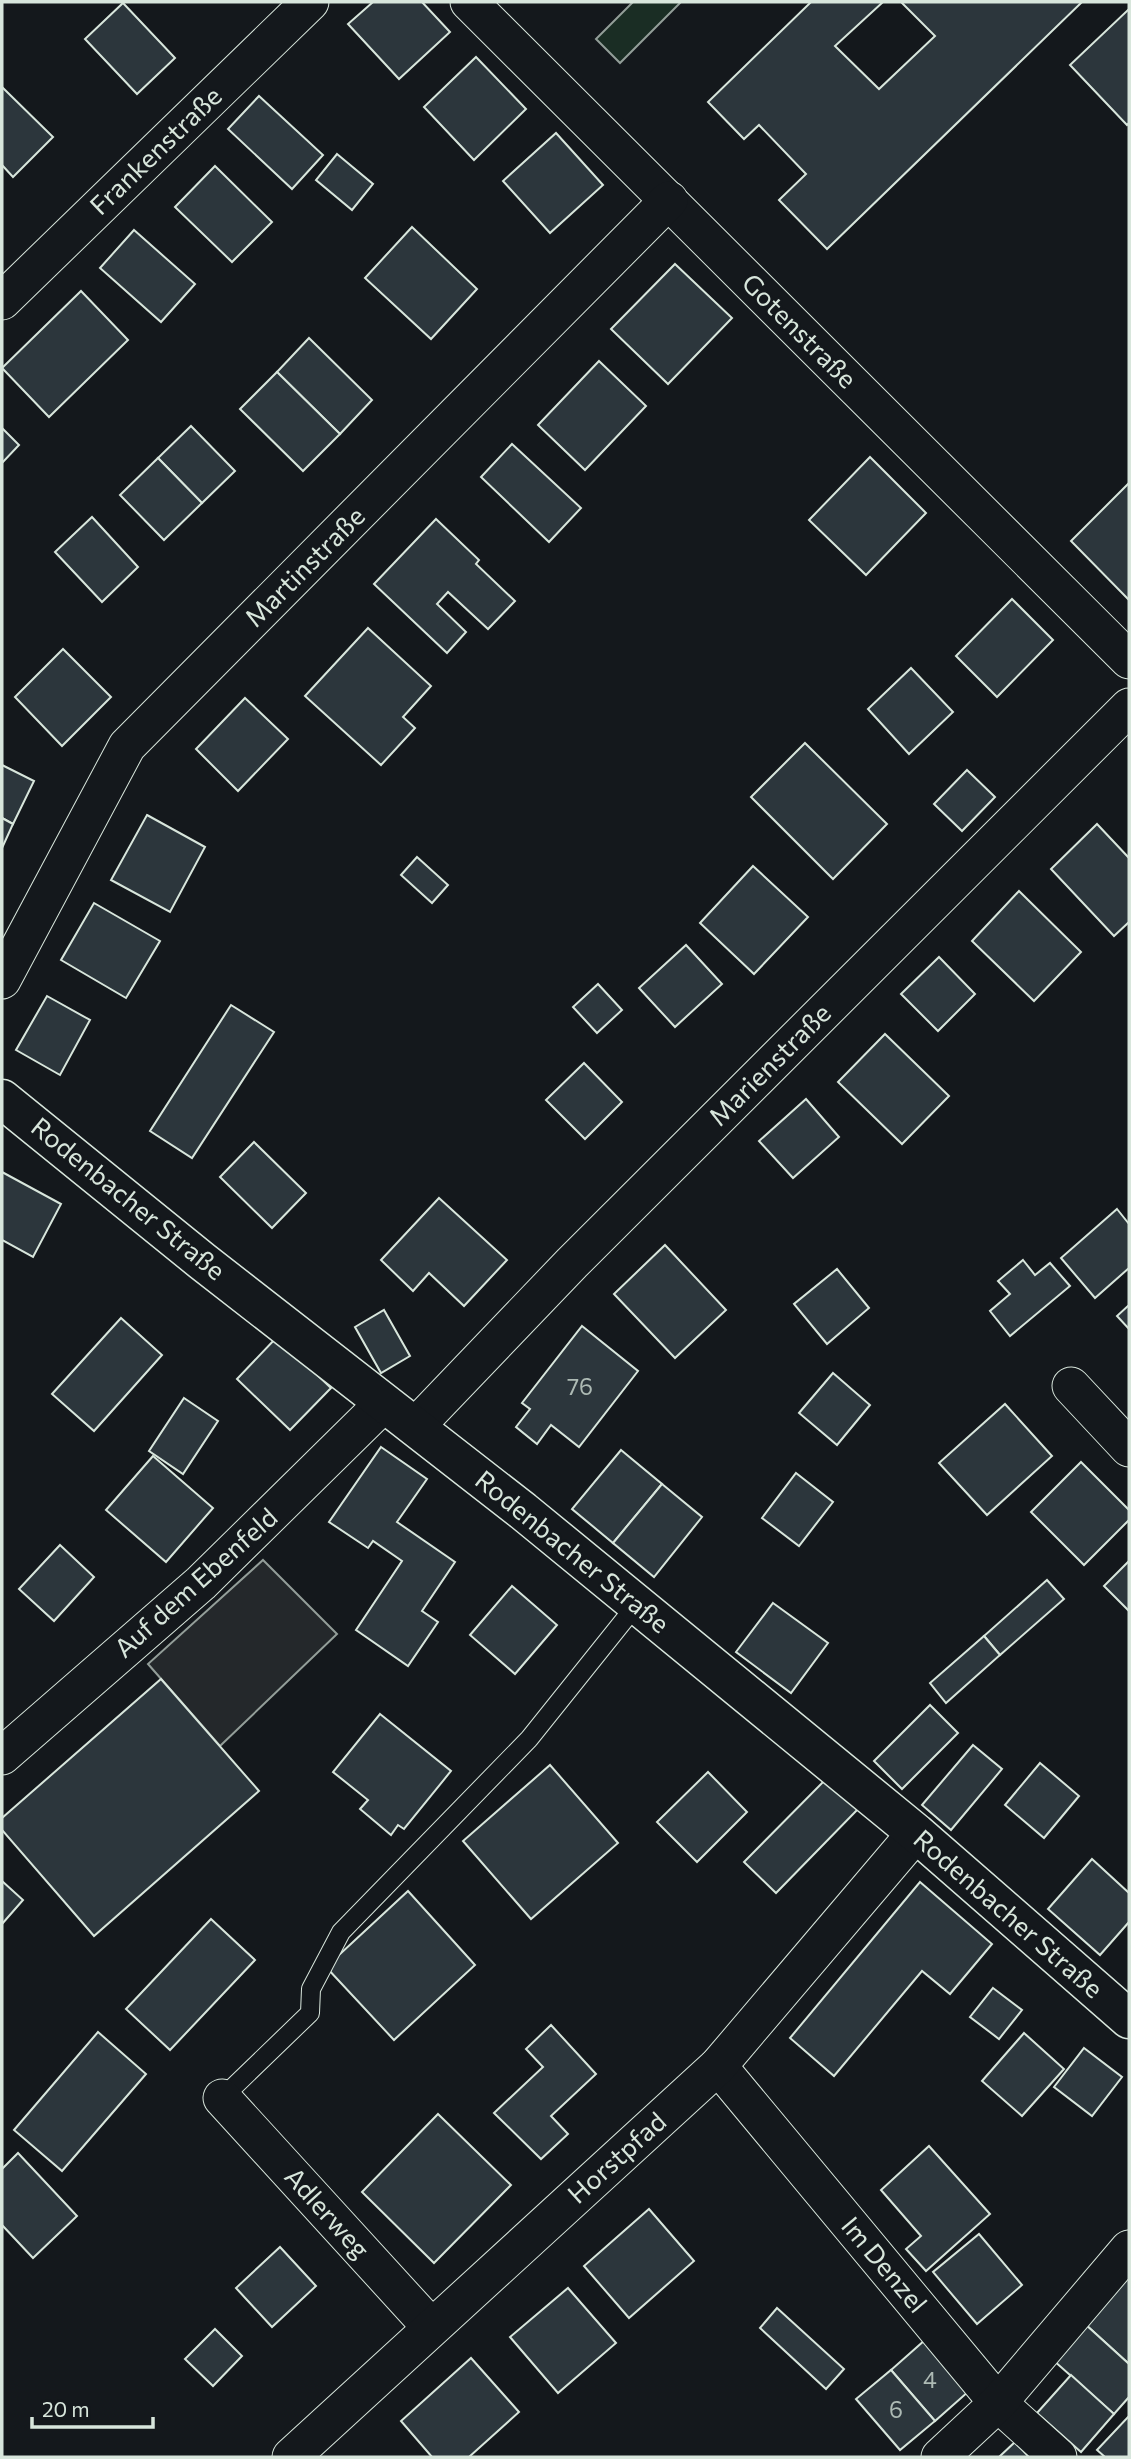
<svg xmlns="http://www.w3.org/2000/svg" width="1131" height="2459" viewBox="0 0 1131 2459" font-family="Commissioner,sans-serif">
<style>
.green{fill:#1a2d24;stroke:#939e99;stroke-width:2}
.parking{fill:#24282b;stroke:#939e99;stroke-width:2}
.building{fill:#2c363c;stroke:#d8e6dc;stroke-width:2}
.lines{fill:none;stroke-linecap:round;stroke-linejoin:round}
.service-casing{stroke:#d8e6dc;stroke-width:20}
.minor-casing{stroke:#d8e6dc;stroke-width:39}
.tertiary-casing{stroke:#d8e6dc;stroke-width:41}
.service{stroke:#14181c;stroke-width:18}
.minor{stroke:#14181c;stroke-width:37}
.tertiary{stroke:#14181c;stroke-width:38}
.labels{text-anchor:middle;stroke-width:5;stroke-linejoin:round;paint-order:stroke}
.number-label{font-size:23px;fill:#adbab4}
.street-label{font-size:26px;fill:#d8e6dc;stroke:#14181c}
</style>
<rect width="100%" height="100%" fill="#14181c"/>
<!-- green -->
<polygon class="green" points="633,2 681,2 620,63 596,39"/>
<!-- parking -->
<polygon class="parking" points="263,1560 337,1634 220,1746 148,1664"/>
<!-- building -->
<g class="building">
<polygon points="373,2 422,2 450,32 399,79 348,24"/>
<polygon points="811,2 883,2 835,46 879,89 935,36 901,2 1082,2 827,249 779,200 806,174 759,125 744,139 708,102"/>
<polygon points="123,3 175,58 137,94 85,39"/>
<polygon points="1129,9 1129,123 1127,125 1070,65"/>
<polygon points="476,57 526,109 474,160 424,107"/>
<polygon points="2,87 53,137 13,177 2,165"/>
<polygon points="259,96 323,155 292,189 228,129"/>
<polygon points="556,133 603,185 550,233 503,181"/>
<polygon points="337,154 373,184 352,210 316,180"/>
<polygon points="215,166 272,222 232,262 175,207"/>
<polygon points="412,227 477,289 431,339 365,278"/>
<polygon points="134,230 195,284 161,322 100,268"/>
<polygon points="675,264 732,318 668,384 611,329"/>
<polygon points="81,291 128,340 49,417 2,368"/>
<polygon points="309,338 372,400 340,434 277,372"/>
<polygon points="599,361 646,406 585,470 538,425"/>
<polygon points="277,372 340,434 303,471 240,409"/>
<polygon points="191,426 235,471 202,503 158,458"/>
<polygon points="2,428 19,445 2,463"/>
<polygon points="512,444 581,508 549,542 481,477"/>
<polygon points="870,457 926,513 866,575 809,520"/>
<polygon points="158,458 202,503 164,540 120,495"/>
<polygon points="1129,483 1129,600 1071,541"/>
<polygon points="92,517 138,567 102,602 55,552"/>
<polygon points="436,519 479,560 476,564 515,601 488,629 448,592 437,604 466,632 447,653 374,584"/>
<polygon points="1012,599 1053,640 997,697 956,656"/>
<polygon points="368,628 431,686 403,717 415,728 381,765 305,696"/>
<polygon points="63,649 111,697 62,746 15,697"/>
<polygon points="911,668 953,712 909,754 868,709"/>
<polygon points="245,698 288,739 238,791 196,749"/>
<polygon points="805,743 887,824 833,879 751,797"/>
<polygon points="2,765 34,781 13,824 2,818"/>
<polygon points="967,770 995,797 962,831 934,804"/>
<polygon points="147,815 205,847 170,912 111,880"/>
<polygon points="2,818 13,824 2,848"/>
<polygon points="1097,824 1129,858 1129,922 1114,936 1051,869"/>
<polygon points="417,857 448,885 432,903 401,875"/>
<polygon points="753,866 808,917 754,974 700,923"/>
<polygon points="1019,891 1081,952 1034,1001 972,941"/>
<polygon points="94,903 160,941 126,998 61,960"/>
<polygon points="686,945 722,984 675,1027 639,988"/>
<polygon points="939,957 975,994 938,1031 901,994"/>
<polygon points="598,984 622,1010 597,1033 573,1007"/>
<polygon points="47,996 90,1020 60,1075 16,1050"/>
<polygon points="231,1005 274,1032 192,1158 150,1131"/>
<polygon points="885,1034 949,1096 902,1144 838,1082"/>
<polygon points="584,1063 622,1102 585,1139 546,1100"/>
<polygon points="806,1099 839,1137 793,1178 759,1141"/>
<polygon points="254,1142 306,1193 272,1228 220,1177"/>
<polygon points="2,1172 61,1204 33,1257 2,1240"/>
<polygon points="439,1198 507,1260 464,1306 429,1273 413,1291 381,1260"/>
<polygon points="1117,1209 1129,1224 1129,1268 1095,1298 1061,1258"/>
<polygon points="665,1245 726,1310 675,1358 614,1294"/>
<polygon points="1023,1260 1035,1275 1050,1263 1070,1286 1010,1336 990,1311 1010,1294 998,1281"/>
<polygon points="837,1269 869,1308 827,1344 794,1304"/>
<polygon points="1129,1305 1129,1329 1117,1316"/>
<polygon points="384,1310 410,1356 381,1373 355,1327"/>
<polygon points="121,1318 162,1355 94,1431 52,1394"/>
<polygon points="582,1326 638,1371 579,1447 551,1425 537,1444 516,1427 530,1409 522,1403"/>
<polygon points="277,1337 331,1388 290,1430 237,1379"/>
<polygon points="833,1373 870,1405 837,1445 799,1413"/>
<polygon points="184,1398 218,1421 183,1474 149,1451"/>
<polygon points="1005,1404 1052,1456 987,1515 939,1463"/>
<polygon points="381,1447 427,1479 397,1522 455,1562 422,1611 438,1622 408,1666 356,1630 402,1561 373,1541 368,1548 329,1522"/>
<polygon points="621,1450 662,1484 613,1543 572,1509"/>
<polygon points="153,1456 213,1508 166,1562 106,1510"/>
<polygon points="1081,1462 1129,1510 1129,1520 1084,1565 1031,1512"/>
<polygon points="796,1473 833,1502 799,1546 762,1518"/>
<polygon points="662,1484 702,1517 654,1577 613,1543"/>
<polygon points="60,1545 94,1577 54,1621 19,1589"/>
<polygon points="1129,1561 1129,1611 1104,1586"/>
<polygon points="1047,1580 1064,1599 1000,1655 984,1636"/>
<polygon points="512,1586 557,1625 515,1674 470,1635"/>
<polygon points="773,1603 828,1643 791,1693 736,1652"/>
<polygon points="984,1636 1000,1655 946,1703 930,1683"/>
<polygon points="161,1679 259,1791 94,1936 2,1830 2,1818"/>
<polygon points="930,1705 958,1733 902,1789 874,1761"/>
<polygon points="380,1714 451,1771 404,1829 398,1825 391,1835 360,1809 368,1800 333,1772"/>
<polygon points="973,1745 1002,1769 951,1830 922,1805"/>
<polygon points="1040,1763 1079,1796 1044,1838 1005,1805"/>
<polygon points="550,1765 618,1843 531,1919 463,1841"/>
<polygon points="708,1772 747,1812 697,1862 657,1822"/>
<polygon points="829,1776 860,1807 776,1893 744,1862"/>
<polygon points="1092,1859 1129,1893 1129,1922 1100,1955 1048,1909"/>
<polygon points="2,1881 23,1900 2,1924"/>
<polygon points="920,1882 992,1944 950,1994 922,1971 834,2076 790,2038"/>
<polygon points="408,1891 475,1965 394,2040 326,1967"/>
<polygon points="211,1919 255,1960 170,2050 126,2009"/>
<polygon points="993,1988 1022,2010 999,2039 970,2017"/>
<polygon points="551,2025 596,2074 551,2116 568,2134 541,2159 494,2113 543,2067 526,2049"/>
<polygon points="98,2032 146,2074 62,2171 14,2130"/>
<polygon points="1024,2033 1064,2069 1022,2116 982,2081"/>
<polygon points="1084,2048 1122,2077 1092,2116 1054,2087"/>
<polygon points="438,2114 511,2185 434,2263 362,2192"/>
<polygon points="929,2146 990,2214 926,2271 906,2249 921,2236 881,2190"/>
<polygon points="18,2153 77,2216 33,2258 2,2225 2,2169"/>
<polygon points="649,2209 694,2261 629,2318 584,2266"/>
<polygon points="979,2234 1022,2285 977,2324 933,2272"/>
<polygon points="280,2247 316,2286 272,2327 236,2288"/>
<polygon points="1129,2274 1129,2364 1085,2324"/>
<polygon points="568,2288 616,2343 558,2393 510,2337"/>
<polygon points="777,2308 844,2369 826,2389 760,2328"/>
<polygon points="1085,2324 1129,2364 1129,2397 1114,2414 1053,2360"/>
<polygon points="215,2329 242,2356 213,2386 185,2359"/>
<polygon points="925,2340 969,2391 935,2421 891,2370"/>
<polygon points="471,2358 519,2412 469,2457 432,2457 401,2421"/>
<polygon points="891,2370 935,2421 900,2450 856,2399"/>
<polygon points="1071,2375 1114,2414 1081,2452 1037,2413"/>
<polygon points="1129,2416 1129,2457 1105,2457 1097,2450"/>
<polygon points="1015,2442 1029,2457 999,2457"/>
</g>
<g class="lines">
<!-- service casing -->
<g class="service-casing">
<polyline id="service" points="222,2098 310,2013 311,1989 341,1932 529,1739 637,1604"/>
</g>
<!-- minor casing -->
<g class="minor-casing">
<g id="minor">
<polyline points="469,2 1129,660"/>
<polyline points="2,301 310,2"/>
<polyline points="2,980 127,746 669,200"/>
<polyline points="1071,1386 1129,1448"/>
<polyline points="415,1427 572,1263 1129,707"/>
<polyline points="2,1756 201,1583 384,1403"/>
<polyline points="718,2066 998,2403 1058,2457"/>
<polyline points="222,2098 431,2327"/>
<polyline points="291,2457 718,2066 916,1833"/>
<polyline points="940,2457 998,2403 1129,2249"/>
</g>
</g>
<!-- tertiary casing -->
<g class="tertiary-casing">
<polyline id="tertiary" points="2,1099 202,1261 523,1511 916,1833 1129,2019"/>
</g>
<!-- service -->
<use href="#service" class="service"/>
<!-- minor -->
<use href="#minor" class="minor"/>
<!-- tertiary -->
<use href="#tertiary" class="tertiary"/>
</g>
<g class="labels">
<!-- number labels -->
<g class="number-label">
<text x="580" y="1395">76</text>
<text x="930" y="2388">4</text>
<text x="896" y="2418">6</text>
</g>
<!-- street labels -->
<g class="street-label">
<text transform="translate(156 151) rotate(-44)" y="9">Frankenstraße</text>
<text transform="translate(799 331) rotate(45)" y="9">Gotenstraße</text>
<text transform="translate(305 567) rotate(-45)" y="9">Martinstraße</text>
<text transform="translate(770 1065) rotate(-45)" y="9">Marienstraße</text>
<text transform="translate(128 1199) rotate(39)" y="9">Rodenbacher Straße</text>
<text transform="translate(572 1552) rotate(39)" y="9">Rodenbacher Straße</text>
<text transform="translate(196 1583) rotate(-42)" y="9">Auf dem Ebenfeld</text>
<text transform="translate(1008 1914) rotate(41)" y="9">Rodenbacher Straße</text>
<text transform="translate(617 2158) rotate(-42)" y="9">Horstpfad</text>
<text transform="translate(327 2213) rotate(48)" y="9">Adlerweg</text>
<text transform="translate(884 2265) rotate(50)" y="9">Im Denzel</text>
</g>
</g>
<!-- border -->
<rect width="1131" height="2459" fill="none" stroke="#d8e6dc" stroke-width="7"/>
<!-- scale -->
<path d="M32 2417v10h121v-10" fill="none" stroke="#d8e6dc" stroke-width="3.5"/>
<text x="42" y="2417" font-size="21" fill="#d8e6dc" stroke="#14181c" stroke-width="5" paint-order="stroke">20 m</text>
</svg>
